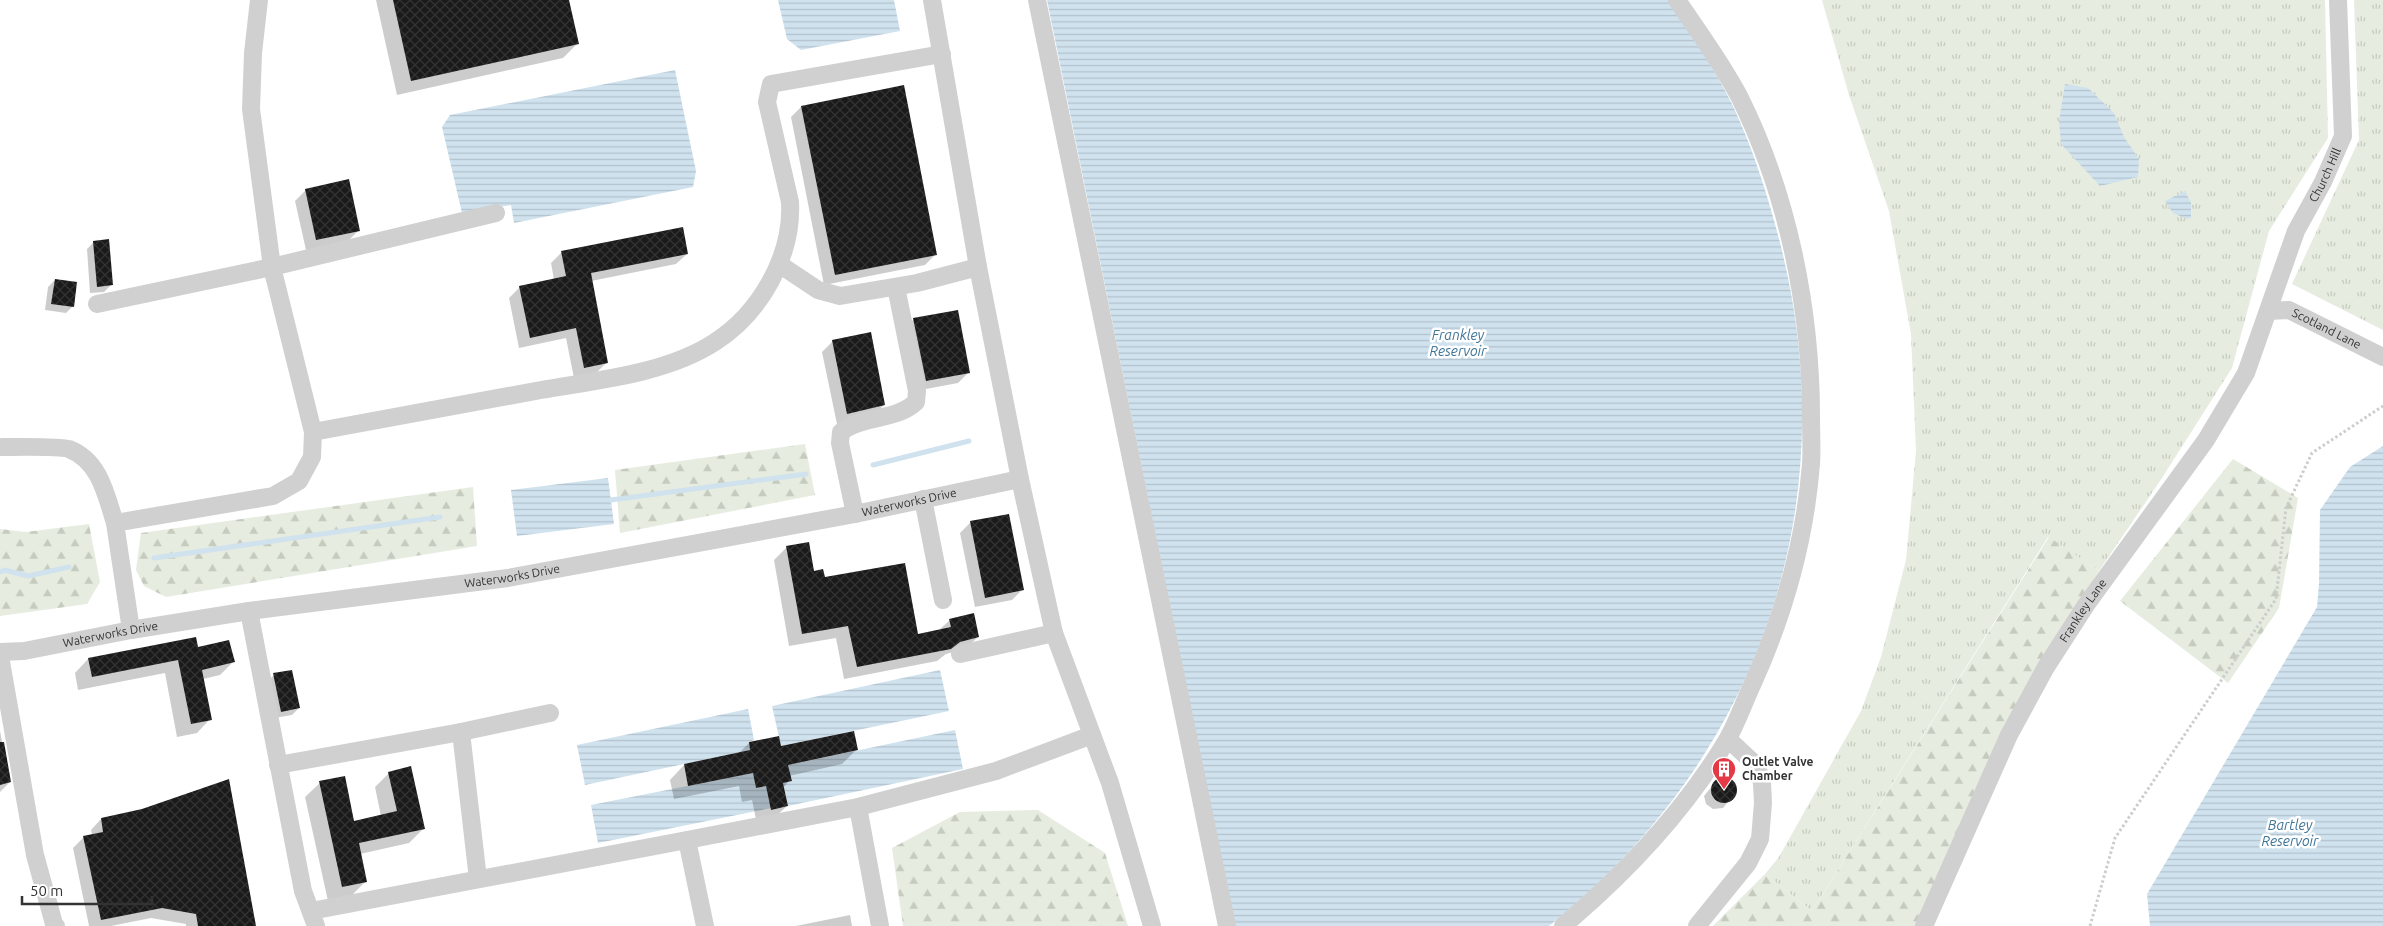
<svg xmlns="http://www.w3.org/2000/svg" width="2383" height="926" viewBox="0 0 2383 926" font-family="Ubuntu,sans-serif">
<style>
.grass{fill:url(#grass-tufts)}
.forest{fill:url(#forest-firs)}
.water{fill:url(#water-rules)}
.shadow{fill:#0003}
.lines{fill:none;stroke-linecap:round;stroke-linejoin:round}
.stream{stroke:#cfe2ee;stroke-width:5}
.building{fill:url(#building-cross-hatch)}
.path{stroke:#cdcdcd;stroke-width:3;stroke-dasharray:2.5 2.5;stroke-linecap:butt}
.minor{stroke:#d0d0d0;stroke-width:18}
.labels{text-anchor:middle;stroke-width:5;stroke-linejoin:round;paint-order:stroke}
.street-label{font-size:12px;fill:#333;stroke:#fff}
.poi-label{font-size:12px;font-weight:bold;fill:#333;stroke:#fff;text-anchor:start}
.water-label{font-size:14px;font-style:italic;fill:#3f7597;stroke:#fff}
</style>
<defs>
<pattern id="grass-tufts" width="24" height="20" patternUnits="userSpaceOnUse" patternTransform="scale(1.25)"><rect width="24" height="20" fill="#e6ecdf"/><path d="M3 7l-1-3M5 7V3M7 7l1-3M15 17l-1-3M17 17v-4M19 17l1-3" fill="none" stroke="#c6cbc0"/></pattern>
<pattern id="forest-firs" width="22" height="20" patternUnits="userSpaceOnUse" patternTransform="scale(1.25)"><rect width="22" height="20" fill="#e6ecdf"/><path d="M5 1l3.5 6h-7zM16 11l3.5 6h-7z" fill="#c6cbc0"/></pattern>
<pattern id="water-rules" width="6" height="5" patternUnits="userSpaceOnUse" patternTransform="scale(1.25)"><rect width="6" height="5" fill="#cfe2ee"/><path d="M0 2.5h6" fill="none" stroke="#b2c2cd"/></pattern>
<pattern id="building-cross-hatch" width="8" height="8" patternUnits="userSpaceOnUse" patternTransform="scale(1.25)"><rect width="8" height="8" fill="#1a1a1a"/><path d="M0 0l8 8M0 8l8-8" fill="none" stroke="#333"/></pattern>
</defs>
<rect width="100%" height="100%" fill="#fff"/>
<!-- grass -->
<g class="grass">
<polygon points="1822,0 2325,0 2328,138 2269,231 2232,368 2160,481 2099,571 2048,537 1812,911 1765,874 1779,857 1861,711 1881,657 1906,560 1916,451 1911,334 1889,211 1849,95"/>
<polygon points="2354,0 2383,0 2383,330 2292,284 2359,140"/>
</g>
<!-- forest -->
<g class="forest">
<polygon points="805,444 815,495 620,533 615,470"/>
<polygon points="2233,459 2298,498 2279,608 2228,683 2120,601"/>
<polygon points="473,487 477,546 166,597 144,586 136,570 141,533"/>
<polygon points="89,524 100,582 87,604 0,616 0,529 26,532"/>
<polygon points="2049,537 2099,571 2003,729 1918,926 1713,926 1765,874 1812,911"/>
<polygon points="1038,810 1105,853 1128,926 903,926 892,848 960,812"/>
</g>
<!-- water -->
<g class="water">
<polygon points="778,0 894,0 900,31 801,50 787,39"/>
<path d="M 1047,0 L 1668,0 C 1691,34 1715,69 1733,106 C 1753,149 1767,193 1779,239 C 1848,502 1761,757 1549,926 L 1235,926 Z"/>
<polygon points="675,70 696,171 693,187 514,223 511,205 462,213 442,127 450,115"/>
<polygon points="2065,84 2088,88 2114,113 2124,137 2139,159 2138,177 2100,186 2061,144 2059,121"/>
<polygon points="2185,191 2191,203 2191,218 2187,219 2173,213 2165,201"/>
<polygon points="2383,446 2383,926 2150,926 2147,894 2317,607 2319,583 2320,510 2350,467"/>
<polygon points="608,478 614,524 517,536 511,490"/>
<polygon points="940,670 949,711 781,746 772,706"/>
<polygon points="748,709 754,740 749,742 750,750 585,785 577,745"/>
<polygon points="955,730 963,769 788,806 783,783 792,781 788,765"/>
<polygon points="753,773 756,788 766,786 771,808 598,843 591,805"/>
</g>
<!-- shadow -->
<g class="shadow">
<polygon points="376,0 568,0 577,44 563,58 397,95"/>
<polygon points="801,107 936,254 925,265 824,285 791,117"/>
<polygon points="306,190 359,230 348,241 306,250 295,201"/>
<polygon points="94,242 111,285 104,292 90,293 87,249"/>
<polygon points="562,252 687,254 676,264 591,281 607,362 596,373 574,378 566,338 519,348 509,298 520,287 554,280 551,263"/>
<polygon points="55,280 73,306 66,313 45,310 48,287"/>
<polygon points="914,319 968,373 958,383 915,391 903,330"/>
<polygon points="833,341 884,405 873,416 837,424 822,352"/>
<polygon points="971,522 1023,589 1012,600 975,607 960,533"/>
<polygon points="787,547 813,572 917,635 939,630 950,620 978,637 965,649 946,654 937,661 844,679 836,638 789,646 774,560"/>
<polygon points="197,649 233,662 220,675 203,679 210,719 197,733 177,737 165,673 78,690 75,673 88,659"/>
<polygon points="274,675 299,708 292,715 274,718 267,682"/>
<polygon points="0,731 10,782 0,792"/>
<polygon points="749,743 780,748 856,750 842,764 789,776 790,780 783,788 787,806 772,820 757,824 752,800 742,802 739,786 674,799 670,780 684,765 738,754"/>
<polygon points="389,773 423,829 409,843 360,854 366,881 352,895 328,901 305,797 320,783 354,822 381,816 375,787"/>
<polygon points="1725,778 1734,783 1736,792 1723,808 1713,809 1706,804 1704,796 1717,780"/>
<polygon points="101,819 254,926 186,926 186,924 151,918 111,926 89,926 73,848 84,837 92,835 91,830"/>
<polygon points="850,915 852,926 796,926"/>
</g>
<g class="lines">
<!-- stream -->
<g class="stream">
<polyline points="873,465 969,441"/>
<polyline points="611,500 806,474"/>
<polyline points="154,558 440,517"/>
<polyline points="0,572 5,570 28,576 69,567"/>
</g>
</g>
<!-- building -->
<g class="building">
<polygon points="393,0 569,0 579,44 411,81"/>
<polygon points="904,85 937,255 835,275 801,106"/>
<polygon points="349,179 360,231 316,240 305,189"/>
<polygon points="683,227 688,254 591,273 608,363 584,368 576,328 530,338 519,286 566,276 561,251"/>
<polygon points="109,239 113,285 97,287 93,241"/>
<polygon points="55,279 77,282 74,307 51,304"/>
<polygon points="958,310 970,373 926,381 913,318"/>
<polygon points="871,332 885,405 847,414 832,340"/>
<polygon points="1009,514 1024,590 985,598 970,521"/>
<polygon points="809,542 814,571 823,569 825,577 905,563 918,634 951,627 949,619 974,613 979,637 960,642 951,649 857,667 848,626 802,634 786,546"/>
<polygon points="196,637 198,647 229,640 235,662 202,670 212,720 191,724 178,660 92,677 88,658"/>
<polygon points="292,670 300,708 281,712 273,673"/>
<polygon points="854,731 858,750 788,765 792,781 783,783 788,806 771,810 766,786 756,788 753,773 688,786 684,764 750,750 749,742 779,736 781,746"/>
<polygon points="0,742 4,742 11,782 0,785"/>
<polygon points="411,766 425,829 359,843 367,882 342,887 319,781 345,776 354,821 397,811 388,772"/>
<circle cx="1724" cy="790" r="13"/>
<polygon points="229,779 256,926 198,926 196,914 162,908 101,920 83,836 103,832 101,818 142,809"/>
</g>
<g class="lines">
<!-- path -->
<polyline class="path" points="2090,926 2115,838 2276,599 2286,508 2312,453 2383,406"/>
<!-- minor -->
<g class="minor">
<polyline points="932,0 978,267 1020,479 1054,633 960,654"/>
<polyline points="1037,0 1227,926"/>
<polyline points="779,264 818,290 840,296 917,283 978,267"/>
<polyline points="97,304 272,267 251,109 253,53 259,0"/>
<path id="s1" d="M 2269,311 L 2289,310 L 2383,357"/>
<path d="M 313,432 C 389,418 465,404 541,390 C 597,380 666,374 715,342 C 760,313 793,256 790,202 L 767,102 L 771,84 L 942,54"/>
<path d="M 2,447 C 16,447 59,446 69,449 C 100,461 106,495 115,523"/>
<polyline points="923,499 943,600"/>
<path d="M 855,514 L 840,443 L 841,432 C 863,415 896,421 916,402 L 917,391 L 896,287"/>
<polyline points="249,611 303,891 316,926"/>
<polyline points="131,630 115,523 273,496 299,481 312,457 313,432 272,267 496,213"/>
<polyline points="1054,633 1110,783 1152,926"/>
<path id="s2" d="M 0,652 L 24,651 L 131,630 L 249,611 L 508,578 L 855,514 L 1020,479"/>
<polyline points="0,656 35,855 54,924 56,926"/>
<polyline points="461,732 550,713"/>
<polyline points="278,765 461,732 478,879"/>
<polyline points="858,807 880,926"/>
<polyline points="687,840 858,807 996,771 1092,735"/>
<polyline points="311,911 687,840 705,926"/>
<path d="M 1563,926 C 1627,872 1684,812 1727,740 C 1737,723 1744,702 1753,683 C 1784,614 1805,540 1811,464 C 1812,449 1811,433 1811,417 C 1811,309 1788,194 1739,96 C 1721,62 1698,31 1677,0"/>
<polyline points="1697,926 1748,863 1760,839 1763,803 1762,783 1757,766 1728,739"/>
<path id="s3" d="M 1924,926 L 2009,735 L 2046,667 L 2086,605 L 2206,440 L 2246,373 L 2296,231 L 2323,182 L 2343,136 L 2338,0"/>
</g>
</g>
<!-- icons -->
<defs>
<g id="building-pin" transform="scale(1.25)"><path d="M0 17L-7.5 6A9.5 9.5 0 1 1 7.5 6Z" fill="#e63946" stroke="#fff"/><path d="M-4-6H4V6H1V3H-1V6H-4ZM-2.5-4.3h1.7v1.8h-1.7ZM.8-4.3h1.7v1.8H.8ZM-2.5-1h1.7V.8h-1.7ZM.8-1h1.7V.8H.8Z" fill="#fff"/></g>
</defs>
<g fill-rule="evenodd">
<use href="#building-pin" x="1724" y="769"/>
</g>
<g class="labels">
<!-- street labels -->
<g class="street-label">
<text dy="4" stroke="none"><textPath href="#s3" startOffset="856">Church Hill</textPath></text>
<text dy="4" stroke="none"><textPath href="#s1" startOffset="62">Scotland Lane</textPath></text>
<text dy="4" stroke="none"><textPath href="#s2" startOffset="922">Waterworks Drive</textPath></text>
<text dy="4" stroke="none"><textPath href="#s2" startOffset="518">Waterworks Drive</textPath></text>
<text dy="4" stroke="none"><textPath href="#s3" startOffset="354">Frankley Lane</textPath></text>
<text dy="4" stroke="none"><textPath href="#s2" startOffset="112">Waterworks Drive</textPath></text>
</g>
<!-- poi labels -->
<g class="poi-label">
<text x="1742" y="766">Outlet Valve<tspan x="1742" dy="14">Chamber</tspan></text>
</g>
<!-- water labels -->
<g class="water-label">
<text x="1458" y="340">Frankley<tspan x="1458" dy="16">Reservoir</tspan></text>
<text x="2290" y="830">Bartley<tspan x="2290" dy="16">Reservoir</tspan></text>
</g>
</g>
<!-- scale -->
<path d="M22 896v8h130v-8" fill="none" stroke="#333333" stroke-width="2.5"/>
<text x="30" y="896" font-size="15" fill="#333333" stroke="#ffffff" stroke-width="4" paint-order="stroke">50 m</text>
</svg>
